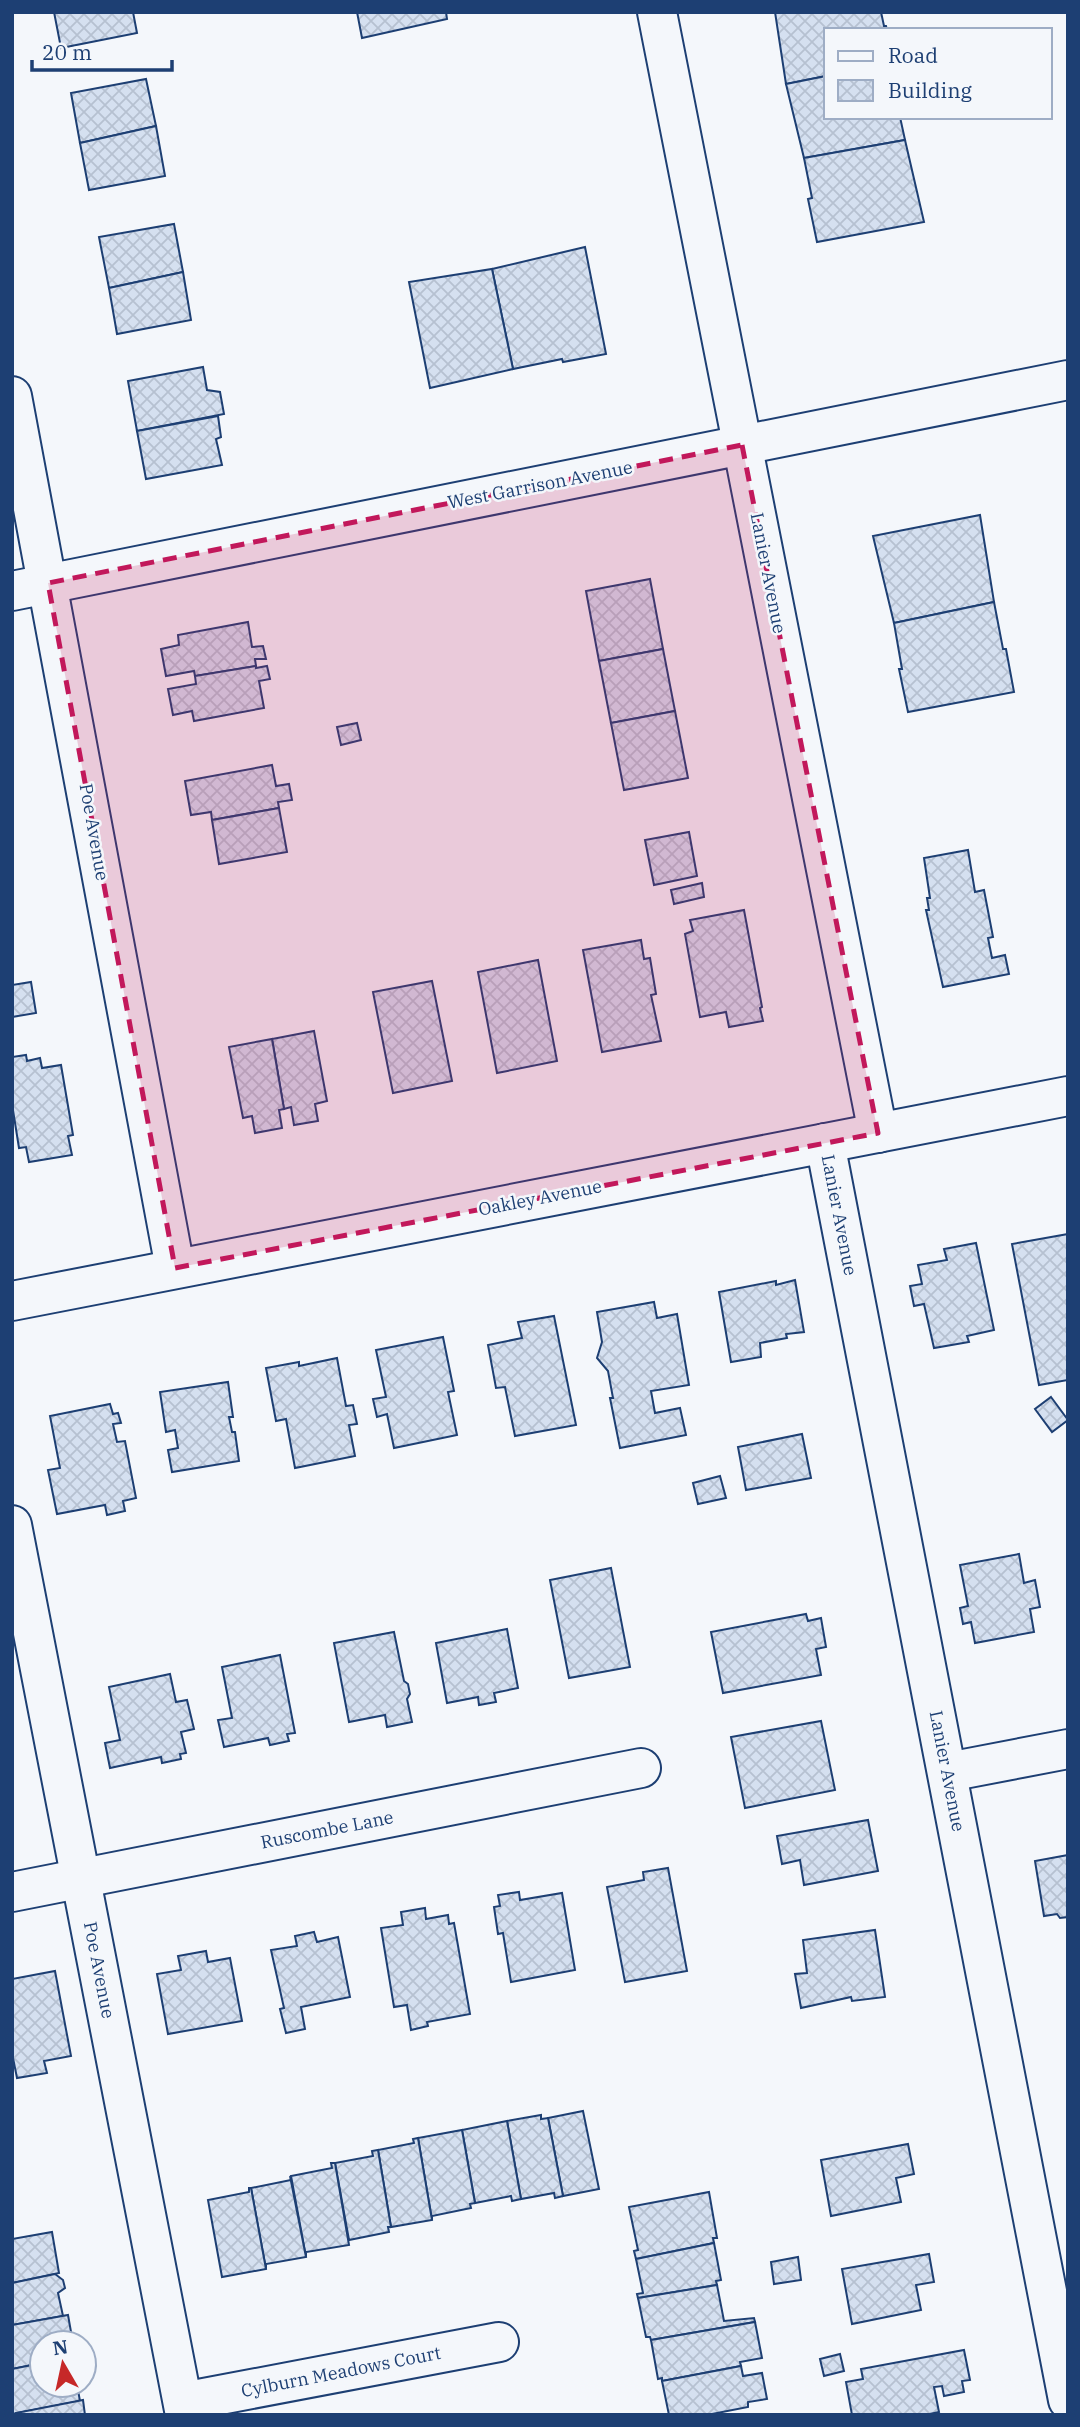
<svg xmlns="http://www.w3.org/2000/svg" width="1080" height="2427" viewBox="0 0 1080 2427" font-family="'IBM Plex Serif',serif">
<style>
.building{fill:url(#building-cross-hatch);stroke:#1d3f73;stroke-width:2}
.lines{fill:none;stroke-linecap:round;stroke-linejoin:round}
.minor-casing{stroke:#1d3f73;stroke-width:42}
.minor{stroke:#f4f7fb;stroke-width:38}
.marked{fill:#c2185b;fill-opacity:0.2;stroke:#c2185b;stroke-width:5;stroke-dasharray:14 9;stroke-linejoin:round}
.labels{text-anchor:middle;stroke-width:5;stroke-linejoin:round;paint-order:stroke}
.street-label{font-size:18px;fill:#1d3f73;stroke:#f4f7fb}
</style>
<defs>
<pattern id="building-cross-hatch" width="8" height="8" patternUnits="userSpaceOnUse" patternTransform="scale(1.75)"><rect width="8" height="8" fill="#d5e0f0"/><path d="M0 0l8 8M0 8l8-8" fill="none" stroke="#b6c1d1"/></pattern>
</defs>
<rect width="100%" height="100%" fill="#f4f7fb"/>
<!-- building -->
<g class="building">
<polygon points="54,12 133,12 137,33 61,48"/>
<polygon points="357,12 446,12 447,19 362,38"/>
<polygon points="775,12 881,12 884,26 886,26 887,30 826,30 826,76 786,84"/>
<polygon points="826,76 826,117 900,117 905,140 804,158 786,84"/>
<polygon points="146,79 156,126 80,143 71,93"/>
<polygon points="156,126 165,176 89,190 80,143"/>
<polygon points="905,140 924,222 817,242 808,199 812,198 804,158"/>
<polygon points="174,224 183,272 109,288 99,237"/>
<polygon points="585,247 606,354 563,362 562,359 513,369 492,269"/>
<polygon points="492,269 513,369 430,388 409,282"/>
<polygon points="183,272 191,320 117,334 109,288"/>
<polygon points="203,367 207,390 220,392 224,414 137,431 128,381"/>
<polygon points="218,416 221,437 216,439 222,465 146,479 137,431"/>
<polygon points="980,515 994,602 894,623 873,536"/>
<polygon points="650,579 663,649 599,661 586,591"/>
<polygon points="994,602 1003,649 1006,649 1014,692 908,712 899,669 902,669 894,623"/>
<polygon points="248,622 252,647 263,646 266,659 255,659 256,666 195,676 194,671 166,676 161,649 179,645 178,635"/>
<polygon points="663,649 675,711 611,723 599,661"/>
<polygon points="256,666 256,668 267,666 270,679 259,681 264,708 194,721 192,711 173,715 168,689 196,684 195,676"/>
<polygon points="675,711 688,778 624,790 611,723"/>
<polygon points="357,723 361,740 341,745 337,727"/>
<polygon points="272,765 276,786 289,784 292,800 278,802 279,808 212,820 211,812 191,815 185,781"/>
<polygon points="279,808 287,852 219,864 212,820"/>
<polygon points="689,832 697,876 654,885 645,840"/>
<polygon points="968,850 975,892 984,890 993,937 988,938 992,958 1005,955 1009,974 943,987 926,910 929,910 927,898 930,898 924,858"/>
<polygon points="702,883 704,897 674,904 671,890"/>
<polygon points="744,910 762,1007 760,1008 763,1021 729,1027 726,1012 700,1017 685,934 693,931 690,920"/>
<polygon points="641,940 644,959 650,958 656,994 651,995 661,1041 602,1052 583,950"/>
<polygon points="538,960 557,1061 497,1073 478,972"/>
<polygon points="432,981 452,1081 393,1093 373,992"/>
<polygon points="31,982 36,1013 12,1017 12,985"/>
<polygon points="314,1031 327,1101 315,1104 318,1121 294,1125 291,1107 284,1109 272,1039"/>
<polygon points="272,1039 284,1109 279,1110 282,1128 255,1133 252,1116 243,1118 229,1047"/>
<polygon points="26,1055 27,1061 40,1058 42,1068 61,1065 73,1135 68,1136 72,1155 29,1162 26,1147 19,1148 12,1104 12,1057"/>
<polygon points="1068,1234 1068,1380 1039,1385 1012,1244"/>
<polygon points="976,1243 994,1330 967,1336 969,1342 934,1348 924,1304 914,1306 910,1286 922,1284 918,1265 947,1260 944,1249"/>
<polygon points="795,1280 804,1332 786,1334 787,1338 760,1343 761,1357 731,1362 719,1292 776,1281 776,1285"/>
<polygon points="654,1302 657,1318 677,1314 689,1385 651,1391 655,1413 680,1408 686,1435 620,1448 610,1398 613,1398 608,1371 597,1358 602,1342 597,1312"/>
<polygon points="554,1316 576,1425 515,1436 505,1387 496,1388 488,1345 522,1338 518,1322"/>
<polygon points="443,1337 454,1391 448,1392 457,1435 394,1448 387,1414 377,1417 373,1399 386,1397 376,1350"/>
<polygon points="337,1358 346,1406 353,1405 357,1424 349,1425 355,1456 295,1468 286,1419 276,1421 266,1368 299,1362 299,1366"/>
<polygon points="228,1382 233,1417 229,1417 232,1432 235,1432 239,1461 172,1472 168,1450 178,1448 175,1430 166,1432 160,1392"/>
<polygon points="1051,1397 1068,1420 1052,1432 1035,1409"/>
<polygon points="110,1404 113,1414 118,1413 121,1423 113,1424 117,1442 125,1441 136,1498 123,1501 125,1511 107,1515 105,1505 57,1514 48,1470 60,1468 50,1416"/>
<polygon points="802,1434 811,1478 746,1490 738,1447"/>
<polygon points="720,1476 726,1498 698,1504 693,1483"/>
<polygon points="1019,1554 1024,1583 1035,1580 1040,1607 1030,1609 1034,1632 975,1643 971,1622 963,1624 960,1608 968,1606 960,1565"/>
<polygon points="611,1568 630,1667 569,1678 550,1580"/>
<polygon points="806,1614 808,1621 821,1618 826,1647 816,1649 821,1675 723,1693 711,1632"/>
<polygon points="507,1629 518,1688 494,1693 496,1702 479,1705 478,1697 447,1703 436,1643"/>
<polygon points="394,1632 404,1681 408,1684 410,1694 407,1699 412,1722 387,1727 385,1715 349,1722 334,1643"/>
<polygon points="280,1655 295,1733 287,1734 289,1741 270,1745 268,1738 224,1747 218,1720 232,1718 222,1667"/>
<polygon points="170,1674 176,1702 187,1700 194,1729 181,1732 186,1753 180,1754 181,1759 162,1763 161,1757 110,1768 105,1743 120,1740 109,1687"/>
<polygon points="821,1721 835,1790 745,1808 731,1737"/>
<polygon points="868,1820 878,1871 804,1885 800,1860 782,1864 777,1836"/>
<polygon points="1068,1855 1068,1917 1060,1918 1057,1914 1044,1916 1035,1861"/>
<polygon points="668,1868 687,1971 625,1982 607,1887 644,1880 643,1872"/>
<polygon points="519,1892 520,1900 562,1893 575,1970 511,1982 503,1933 498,1934 494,1907 500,1906 498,1895"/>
<polygon points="425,1908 426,1919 448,1915 449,1924 454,1923 470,2014 427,2022 428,2026 411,2030 407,2005 394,2007 381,1928 403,1925 401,1912"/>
<polygon points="875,1930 885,1997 852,2001 851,1997 801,2008 795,1974 807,1973 803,1940"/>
<polygon points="314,1932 317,1942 338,1937 350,1997 301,2007 305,2029 286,2033 280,2009 284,2008 271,1950 297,1946 295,1936"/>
<polygon points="206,1951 208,1962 230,1958 242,2021 168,2034 157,1974 181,1970 178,1956"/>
<polygon points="55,1971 71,2056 44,2061 47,2073 17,2078 12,2053 12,1979"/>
<polygon points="583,2111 599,2189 563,2196 548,2118"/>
<polygon points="541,2115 541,2119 548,2118 563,2196 555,2198 554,2193 521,2199 507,2121"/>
<polygon points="507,2121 521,2199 512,2201 511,2196 475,2203 462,2130"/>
<polygon points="462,2130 475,2203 470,2204 471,2208 432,2216 432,2220 418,2138"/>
<polygon points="418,2138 432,2220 391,2227 378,2150 414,2143 413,2139"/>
<polygon points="908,2144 914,2174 896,2178 901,2202 831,2216 821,2160"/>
<polygon points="378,2150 391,2227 388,2227 389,2232 349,2240 335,2163 373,2156 372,2151"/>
<polygon points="331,2163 335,2163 349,2245 306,2252 306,2257 291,2176 332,2168"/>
<polygon points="290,2176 306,2257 266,2264 266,2269 251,2188 291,2180"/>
<polygon points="249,2188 251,2188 266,2269 222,2277 208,2200 249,2192"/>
<polygon points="709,2192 717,2238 713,2238 714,2243 636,2259 634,2251 638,2250 629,2207"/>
<polygon points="52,2232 59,2273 12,2283 12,2239"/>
<polygon points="714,2243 721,2280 716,2281 717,2285 638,2298 637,2294 643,2293 636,2259"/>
<polygon points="929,2254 934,2282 916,2285 921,2310 852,2324 842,2269"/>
<polygon points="798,2257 801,2280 774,2284 771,2262"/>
<polygon points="55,2274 63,2280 65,2288 58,2293 63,2316 12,2325 12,2283"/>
<polygon points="717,2285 724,2321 754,2318 755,2322 651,2340 650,2337 646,2337 638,2298"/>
<polygon points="68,2315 73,2343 42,2343 42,2363 12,2369 12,2325"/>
<polygon points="755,2322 762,2358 740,2362 741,2366 662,2381 662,2378 658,2379 651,2340"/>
<polygon points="964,2350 970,2380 962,2381 964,2392 944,2396 942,2386 934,2387 939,2412 925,2415 852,2415 846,2382 863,2379 861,2369"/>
<polygon points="840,2354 844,2371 824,2376 820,2359"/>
<polygon points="42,2363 42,2385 77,2385 80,2401 12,2414 12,2369"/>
<polygon points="741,2366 743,2376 762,2373 767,2399 748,2402 748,2407 707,2415 669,2415 662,2381"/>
<polygon points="83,2400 85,2415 16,2415 16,2413"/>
</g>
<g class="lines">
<!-- minor casing -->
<g class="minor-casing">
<g id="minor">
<polyline points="657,12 878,1133"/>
<polyline points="12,396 175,1268"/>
<polyline points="12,591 1068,380"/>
<polyline points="825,1143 1068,2400"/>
<polyline points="12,1301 1068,1096"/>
<polyline points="12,1525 185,2415"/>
<polyline points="948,1772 1068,1749"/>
<polyline points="12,1892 641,1768"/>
<polyline points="183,2402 499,2342"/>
</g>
</g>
<!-- minor -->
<use href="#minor" class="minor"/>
</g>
<!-- marked area -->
<path class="marked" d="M 742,445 L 878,1133 L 175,1268 L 48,583 Z"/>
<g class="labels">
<!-- street labels -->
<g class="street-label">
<text transform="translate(540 485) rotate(-11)" y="6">West Garrison Avenue</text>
<text transform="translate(768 573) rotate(79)" y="6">Lanier Avenue</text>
<text transform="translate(94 832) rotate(80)" y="6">Poe Avenue</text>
<text transform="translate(540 1198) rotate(-11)" y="6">Oakley Avenue</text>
<text transform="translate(839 1215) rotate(79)" y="6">Lanier Avenue</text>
<text transform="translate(947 1771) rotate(79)" y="6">Lanier Avenue</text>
<text transform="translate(327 1830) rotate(-11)" y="6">Ruscombe Lane</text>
<text transform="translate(99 1970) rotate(79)" y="6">Poe Avenue</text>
<text transform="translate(341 2372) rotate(-11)" y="6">Cylburn Meadows Court</text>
</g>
</g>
<!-- border -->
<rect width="1080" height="2427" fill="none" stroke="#1d3f73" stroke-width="28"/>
<!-- legend -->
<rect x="824" y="28" width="228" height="91" fill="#f4f7fb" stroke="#9eadc5" stroke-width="2"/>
<rect x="838" y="51" width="35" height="10" fill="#f4f7fb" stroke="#9eadc5" stroke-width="2"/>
<text x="888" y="63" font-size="21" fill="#1d3f73">Road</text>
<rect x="838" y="80" width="35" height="21" fill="url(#building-cross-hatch)" stroke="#9eadc5" stroke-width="2"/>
<text x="888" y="98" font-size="21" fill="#1d3f73">Building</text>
<!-- north arrow -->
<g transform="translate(63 2364) rotate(351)"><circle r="33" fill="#f4f7fb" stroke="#9eadc5" stroke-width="2"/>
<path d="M0-5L12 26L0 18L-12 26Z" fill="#c62828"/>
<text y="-10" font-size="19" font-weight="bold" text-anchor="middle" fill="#1d3f73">N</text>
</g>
<!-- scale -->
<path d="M32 60v10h140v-10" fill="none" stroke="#1d3f73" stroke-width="3.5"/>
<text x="42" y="60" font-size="21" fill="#1d3f73" stroke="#f4f7fb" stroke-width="5" paint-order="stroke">20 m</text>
</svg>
